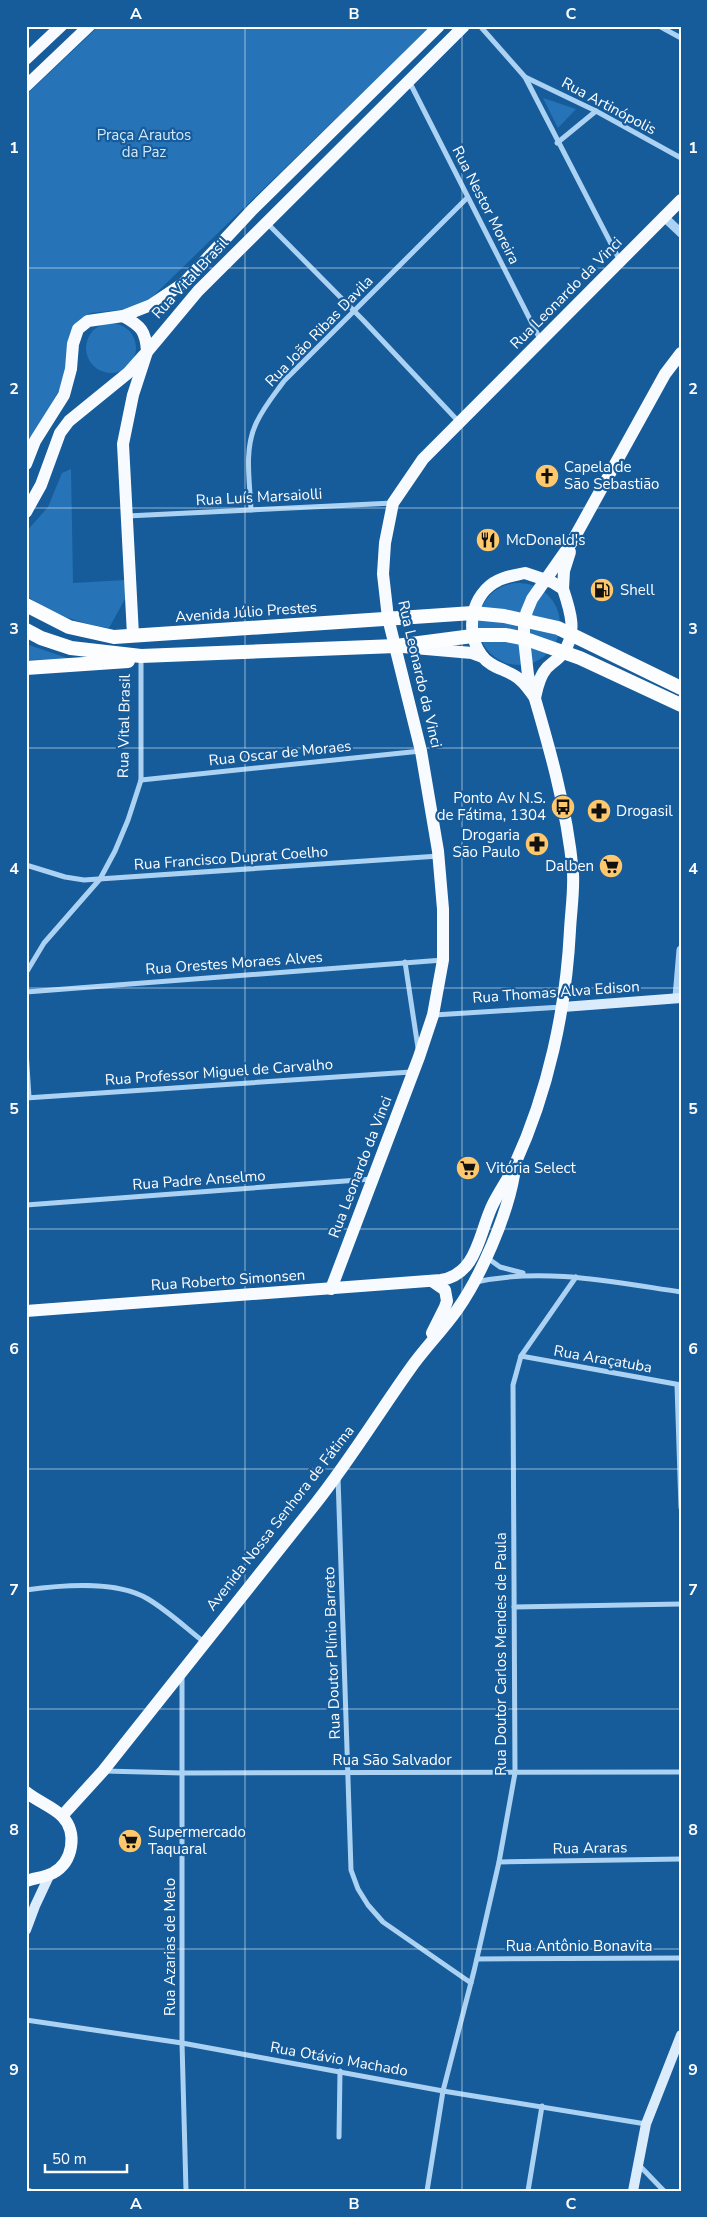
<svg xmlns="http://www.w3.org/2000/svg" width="707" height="2217" viewBox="0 0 707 2217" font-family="'Nunito Sans',sans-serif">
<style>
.green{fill:#2674b7}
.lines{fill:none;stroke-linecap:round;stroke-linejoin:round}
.minor{stroke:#abd2f2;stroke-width:5}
.tertiary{stroke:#abd2f2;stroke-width:9}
.secondary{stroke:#daecfc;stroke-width:10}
.primary{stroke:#f7fbff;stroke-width:12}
.trunk{stroke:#fbfdff;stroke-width:14}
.grid{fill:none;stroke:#fff;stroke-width:1;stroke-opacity:0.55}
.labels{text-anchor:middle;stroke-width:4.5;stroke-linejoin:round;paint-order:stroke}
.street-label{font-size:15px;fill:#fff;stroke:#165b9a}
.park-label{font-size:15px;fill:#d3e9fc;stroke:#165b9a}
.poi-label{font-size:15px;fill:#fff;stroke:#165b9a;text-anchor:start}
.neatline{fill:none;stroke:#fff;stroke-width:2}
.grid-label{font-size:16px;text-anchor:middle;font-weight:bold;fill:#fff}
</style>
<rect width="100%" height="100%" fill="#165b9a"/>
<!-- green -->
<g class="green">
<polygon points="99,26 431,26 148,301 129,309 90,313 78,321 65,375 61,387 26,447 26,95"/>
<polygon points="543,98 576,109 558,128"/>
<circle cx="111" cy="348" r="25"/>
<path d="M 71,469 L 73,583 L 126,580 L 125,599 L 109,628 C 79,623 50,614 26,595 L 26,532 L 48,507 L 62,473 Z"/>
<circle cx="519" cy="624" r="41"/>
<polygon points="26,644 70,659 26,660"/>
</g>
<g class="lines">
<!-- minor -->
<g class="minor">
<polyline points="480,26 525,77 620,261"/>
<polyline points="659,26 681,38"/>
<polyline points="525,77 596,111 681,158"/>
<polyline points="409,81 541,341"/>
<polyline points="557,143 596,111"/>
<polyline points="267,223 363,320 459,422"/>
<path d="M 251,510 C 250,483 244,451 255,426 C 262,409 274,395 284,381 L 467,198"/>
<polyline points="127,516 393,503"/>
<polyline points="141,780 421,751"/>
<polyline points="26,865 65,877 84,880 439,856"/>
<polyline points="405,962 418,1048"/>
<polyline points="26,973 44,943 100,879 115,851 128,820 141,780 141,658"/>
<polyline points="26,992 443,960"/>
<polyline points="434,1015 562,1007"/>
<polyline points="26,1051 29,1097"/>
<polyline points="26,1098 411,1072"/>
<polyline points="26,1205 372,1179"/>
<polyline points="486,1257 500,1267 523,1273"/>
<path d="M 476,1282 C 544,1267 613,1282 681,1292"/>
<polyline points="521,1356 681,1385"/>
<polyline points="677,1385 681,1508"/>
<polyline points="338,1477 351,1870 358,1889 368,1905 383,1922 471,1983"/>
<path d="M 26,1590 C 62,1585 116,1580 148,1599 C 168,1611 186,1628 204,1642"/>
<polyline points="514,1607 681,1604"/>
<polyline points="182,1675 182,2043 186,2191"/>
<polyline points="104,1771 182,1773 681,1772"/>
<polyline points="499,1862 681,1859"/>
<polyline points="477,1959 681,1958"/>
<polyline points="26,2020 182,2043 443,2091 646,2124"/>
<polyline points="339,2137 340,2071"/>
<polyline points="638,2164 664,2191"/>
<polyline points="26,2190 30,2191"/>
<polyline points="427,2191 443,2091 474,1971 499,1862 515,1773 513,1385 521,1356 576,1277"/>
<polyline points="528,2191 542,2106"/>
</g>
<!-- tertiary -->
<g class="tertiary">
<polyline points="663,216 681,233"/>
<polyline points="677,997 681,950"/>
</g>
<!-- secondary -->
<g class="secondary">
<polyline points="563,1007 681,998"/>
<polyline points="26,1930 35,1906 50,1874"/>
<polyline points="633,2191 646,2124 681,2035"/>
</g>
<!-- primary -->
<g class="primary">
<polyline points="26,59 61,26"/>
<polyline points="26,86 89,26"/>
<path d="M 123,316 C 141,326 146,331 147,352"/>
<polyline points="26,464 35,441 64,395 71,369 73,344 78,329 88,321 123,316 151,305 184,283 252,210 439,26"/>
<polyline points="26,512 41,485 60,433 69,421 128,373 144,355"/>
<path d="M 525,573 L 552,582 L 563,589 C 570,610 578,633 563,653 C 558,660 551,663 546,669 C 539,677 537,689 535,698 C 529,690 524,681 515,676 C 504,669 490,667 482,656 C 464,632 471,593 499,580 C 507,576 516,575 525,573 Z"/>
<polyline points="563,589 564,571 570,552"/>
<polyline points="133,635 123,444 133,395 147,352 198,291 464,26"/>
<polyline points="403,647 472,653 483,657"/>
<polyline points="331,1289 419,1057 433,1015 443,960 443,909 438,851 421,751 388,618 383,574 385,543 393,503 423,459 681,200"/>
<path d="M 26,1311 L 441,1280 C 478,1274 479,1232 493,1204 C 500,1190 509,1178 515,1164 C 548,1092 566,1010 570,930 C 571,911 574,892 573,873 C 567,806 547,739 528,675 L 524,639 L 524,620 L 527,611 L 532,599 L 572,542 L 665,374 L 681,353"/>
<polyline points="432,1333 445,1307 447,1301 445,1290 432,1281"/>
<path d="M 26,1792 C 37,1801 53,1807 62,1816 C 78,1833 73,1862 53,1873 C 45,1877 35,1878 26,1881"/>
<path d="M 62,1816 L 103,1771 L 316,1503 C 350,1460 378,1414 410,1369 C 424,1349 442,1331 457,1310 C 481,1276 507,1216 514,1175"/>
</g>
<!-- trunk -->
<g class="trunk">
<polyline points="26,605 69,627 114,637 473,613 504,616 558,628 681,688"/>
<polyline points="26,630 41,638 71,648 141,656 396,646 480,635 506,635 526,639 580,658 681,705"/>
<polyline points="26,668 128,661"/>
</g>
</g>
<!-- grid -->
<path class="grid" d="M 245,26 L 245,2191M 462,26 L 462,2191M 26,268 L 681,268M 26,508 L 681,508M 26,748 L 681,748M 26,988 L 681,988M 26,1229 L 681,1229M 26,1469 L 681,1469M 26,1709 L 681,1709M 26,1949 L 681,1949"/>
<!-- icons -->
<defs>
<g id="church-disc" transform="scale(1.25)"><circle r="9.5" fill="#ffc86d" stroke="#165b9a"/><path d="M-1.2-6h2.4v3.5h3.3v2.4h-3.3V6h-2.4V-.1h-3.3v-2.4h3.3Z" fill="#111"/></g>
<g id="restaurant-disc" transform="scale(1.25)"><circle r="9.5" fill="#ffc86d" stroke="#165b9a"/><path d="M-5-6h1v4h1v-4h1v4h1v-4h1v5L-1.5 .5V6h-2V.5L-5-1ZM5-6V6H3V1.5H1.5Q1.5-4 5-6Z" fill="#111"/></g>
<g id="fuel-disc" transform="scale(1.25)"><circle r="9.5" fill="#ffc86d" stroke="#165b9a"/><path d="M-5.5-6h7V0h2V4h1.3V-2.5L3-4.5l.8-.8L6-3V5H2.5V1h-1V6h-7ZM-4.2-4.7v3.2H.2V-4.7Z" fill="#111"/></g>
<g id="bus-disc" transform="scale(1.25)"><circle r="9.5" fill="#ffc86d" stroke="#165b9a"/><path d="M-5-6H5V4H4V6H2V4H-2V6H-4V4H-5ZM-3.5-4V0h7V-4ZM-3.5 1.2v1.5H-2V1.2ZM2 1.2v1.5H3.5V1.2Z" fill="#111"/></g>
<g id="pharmacy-disc" transform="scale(1.25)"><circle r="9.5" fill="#ffc86d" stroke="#165b9a"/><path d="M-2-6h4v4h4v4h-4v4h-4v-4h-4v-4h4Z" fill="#111"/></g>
<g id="supermarket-disc" transform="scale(1.25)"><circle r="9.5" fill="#ffc86d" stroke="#165b9a"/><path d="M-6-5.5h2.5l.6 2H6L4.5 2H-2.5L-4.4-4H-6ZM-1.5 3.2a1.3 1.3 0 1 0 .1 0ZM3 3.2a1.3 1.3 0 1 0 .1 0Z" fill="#111"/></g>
</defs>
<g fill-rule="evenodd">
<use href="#church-disc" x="547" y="476"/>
<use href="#restaurant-disc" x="488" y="540"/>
<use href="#fuel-disc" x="602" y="590"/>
<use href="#bus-disc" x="563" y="807"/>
<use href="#pharmacy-disc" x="599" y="811"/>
<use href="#pharmacy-disc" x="537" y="844"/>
<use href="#supermarket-disc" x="611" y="866"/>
<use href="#supermarket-disc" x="468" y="1168"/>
<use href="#supermarket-disc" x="130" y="1841"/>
</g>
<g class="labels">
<!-- street labels -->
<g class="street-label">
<text transform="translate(609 106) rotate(28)" y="5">Rua Artinópolis</text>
<text transform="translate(486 205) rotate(63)" y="5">Rua Nestor Moreira</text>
<text transform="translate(190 278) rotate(-47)" y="5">Rua Vital Brasil</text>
<text transform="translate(566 293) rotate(-45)" y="5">Rua Leonardo da Vinci</text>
<text transform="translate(319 331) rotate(-46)" y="5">Rua João Ribas Davila</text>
<text transform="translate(259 497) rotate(-3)" y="5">Rua Luís Marsaiolli</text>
<text transform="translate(246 612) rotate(-4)" y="5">Avenida Júlio Prestes</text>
<text transform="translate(420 674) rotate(77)" y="5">Rua Leonardo da Vinci</text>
<text transform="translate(124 726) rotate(-89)" y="5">Rua Vital Brasil</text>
<text transform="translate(280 753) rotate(-6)" y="5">Rua Oscar de Moraes</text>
<text transform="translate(231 858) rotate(-4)" y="5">Rua Francisco Duprat Coelho</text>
<text transform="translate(234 963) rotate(-4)" y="5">Rua Orestes Moraes Alves</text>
<text transform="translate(556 992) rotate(-4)" y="5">Rua Thomas Alva Edison</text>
<text transform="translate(219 1072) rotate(-4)" y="5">Rua Professor Miguel de Carvalho</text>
<text transform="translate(360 1167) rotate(-69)" y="5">Rua Leonardo da Vinci</text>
<text transform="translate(199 1180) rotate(-4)" y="5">Rua Padre Anselmo</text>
<text transform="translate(228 1280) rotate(-4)" y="5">Rua Roberto Simonsen</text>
<text transform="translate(603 1359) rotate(10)" y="5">Rua Araçatuba</text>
<text transform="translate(280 1518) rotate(-52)" y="5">Avenida Nossa Senhora de Fátima</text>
<text transform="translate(332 1653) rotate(-92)" y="5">Rua Doutor Plínio Barreto</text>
<text transform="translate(501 1654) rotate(-90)" y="5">Rua Doutor Carlos Mendes de Paula</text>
<text x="392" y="1765">Rua São Salvador</text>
<text transform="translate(590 1848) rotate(-1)" y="5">Rua Araras</text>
<text x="579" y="1951">Rua Antônio Bonavita</text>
<text transform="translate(170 1947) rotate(-90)" y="5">Rua Azarias de Melo</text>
<text transform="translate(339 2059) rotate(10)" y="5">Rua Otávio Machado</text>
</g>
<!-- park labels -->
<g class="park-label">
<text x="144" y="140">Praça Arautos<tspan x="144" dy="17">da Paz</tspan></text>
</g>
<!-- poi labels -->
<g class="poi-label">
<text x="564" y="472">Capela de<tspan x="564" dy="17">São Sebastião</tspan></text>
<text x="506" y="545">McDonald's</text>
<text x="620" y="595">Shell</text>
<text x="546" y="803" text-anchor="end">Ponto Av N.S.<tspan x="546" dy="17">de Fátima, 1304</tspan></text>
<text x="616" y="816">Drogasil</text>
<text x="520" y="840" text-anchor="end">Drogaria<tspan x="520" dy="17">São Paulo</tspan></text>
<text x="594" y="871" text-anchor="end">Dalben</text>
<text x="486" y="1173">Vitória Select</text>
<text x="148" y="1837">Supermercado<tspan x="148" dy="17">Taquaral</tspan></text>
</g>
</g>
<!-- border -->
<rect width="707" height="2217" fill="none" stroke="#165b9a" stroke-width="55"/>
<!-- scale -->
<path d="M45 2164v8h82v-8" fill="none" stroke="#ffffff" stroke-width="2.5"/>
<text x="52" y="2164" font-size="15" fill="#ffffff" stroke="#165b9a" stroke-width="4" paint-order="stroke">50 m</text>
<rect x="28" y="28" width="652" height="2162" class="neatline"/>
<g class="grid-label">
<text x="136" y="19">A</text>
<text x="354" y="19">B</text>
<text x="571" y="19">C</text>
<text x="14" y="153">1</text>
<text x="693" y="153">1</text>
<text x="14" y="394">2</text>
<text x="693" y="394">2</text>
<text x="14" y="634">3</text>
<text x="693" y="634">3</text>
<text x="14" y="874">4</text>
<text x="693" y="874">4</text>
<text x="14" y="1114">5</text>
<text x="693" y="1114">5</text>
<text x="14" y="1354">6</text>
<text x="693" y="1354">6</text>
<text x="14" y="1595">7</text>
<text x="693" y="1595">7</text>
<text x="14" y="1835">8</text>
<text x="693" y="1835">8</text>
<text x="14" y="2075">9</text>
<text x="693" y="2075">9</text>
<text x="136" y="2209">A</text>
<text x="354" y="2209">B</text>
<text x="571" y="2209">C</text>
</g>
</svg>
